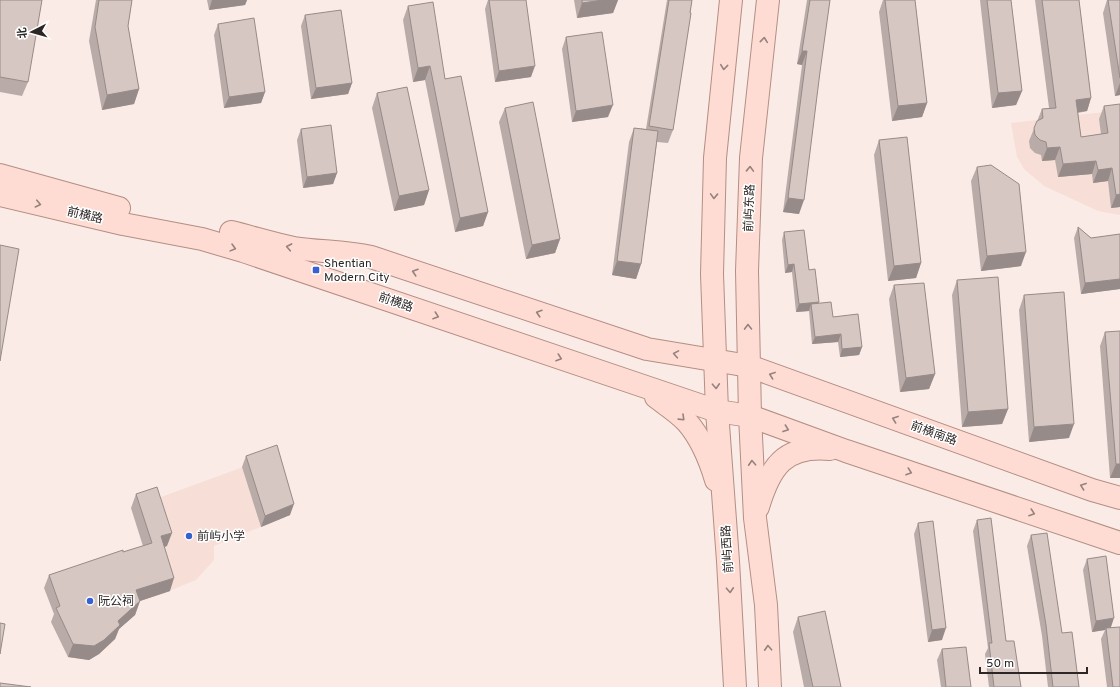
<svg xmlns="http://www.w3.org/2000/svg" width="1120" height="687" viewBox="0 0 1120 687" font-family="Overpass,'Noto Sans SC',sans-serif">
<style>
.built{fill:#f7dfd8}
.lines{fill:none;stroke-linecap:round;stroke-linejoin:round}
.major-casing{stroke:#b48e83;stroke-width:24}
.major{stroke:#fedcd3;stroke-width:22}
.wall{fill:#b9aba8}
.shaded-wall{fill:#968b88}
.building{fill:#d7c7c3;stroke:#968b88}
.oneway{stroke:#95827c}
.poi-dot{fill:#3761d1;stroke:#fff;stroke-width:1.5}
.labels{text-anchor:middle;stroke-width:3;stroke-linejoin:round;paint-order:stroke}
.street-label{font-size:12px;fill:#2c2725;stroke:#fff}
.poi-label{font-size:12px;fill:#2c2725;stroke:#fff;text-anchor:start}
</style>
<rect width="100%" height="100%" fill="#fbebe7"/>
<!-- built -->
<g class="built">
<polygon points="1120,110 1120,215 1098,211 1044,186 1024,169 1017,157 1011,123"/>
<polygon points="273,456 290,515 214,546 214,560 196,580 169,591 146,556 131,508"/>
</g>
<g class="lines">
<!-- major casing -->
<g class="major-casing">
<g id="major">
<polyline points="731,0 715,158 712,274 717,411 728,561 735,687"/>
<polyline points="768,0 751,158 747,271 750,416 755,518 766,605 770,687"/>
<polyline points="0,175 119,208"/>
<polyline points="0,195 123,224 202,239 243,251 717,411 750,416 846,451 1120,543"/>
<path d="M 231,232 C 252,237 273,244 294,248 C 320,252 345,251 371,257 L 647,349 L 749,366 L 1092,490 L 1120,498"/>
<path d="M 656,397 C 666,405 678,412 687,422 C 701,438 710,460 716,480"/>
<path d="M 758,507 C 770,467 784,445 830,449"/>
</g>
</g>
<!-- major -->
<use href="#major" class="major"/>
</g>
<!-- wall -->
<g class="wall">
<polygon points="0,0 28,82 22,96 0,92"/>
<polygon points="96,0 132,0 128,26 139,89 134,104 102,110 89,41"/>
<polygon points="207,0 247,0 245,5 209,10"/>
<polygon points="488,0 526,0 531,77 495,82 485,9"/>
<polygon points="574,0 618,0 613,13 577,18"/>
<polygon points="667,0 692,0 673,130 668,143 657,142 641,264 636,279 612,275 629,142 634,128 646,129"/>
<polygon points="807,0 830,0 799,214 783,212 802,65 797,64"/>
<polygon points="883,0 915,0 927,103 922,117 892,121 879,12"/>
<polygon points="980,0 1011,0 1022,91 1016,105 992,108"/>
<polygon points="1035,0 1079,0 1091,98 1087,111 1078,113 1081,137 1101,134 1099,119 1104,106 1120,207 1111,208 1108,181 1093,183 1092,174 1058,177 1055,160 1042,161 1041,155 1035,153 1030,148 1029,141 1042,109 1049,108"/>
<polygon points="1107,0 1120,0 1120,95 1115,96 1103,13"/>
<polygon points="408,6 445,79 488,212 483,226 455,232 425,80 413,82 403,20"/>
<polygon points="305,15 352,83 348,94 311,99 301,26"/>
<polygon points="218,24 265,92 261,103 224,108 214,35"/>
<polygon points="566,37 608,117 572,122 562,49"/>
<polygon points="377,93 429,190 424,205 394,211 372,108"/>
<polygon points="505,108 560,239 555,253 526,259 499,122"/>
<polygon points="301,129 337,173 333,184 303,188 297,140"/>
<polygon points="879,140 921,263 916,278 888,281 874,155"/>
<polygon points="977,167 1021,266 981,271 971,181"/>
<polygon points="1078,227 1091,238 1120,234 1120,289 1081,294 1074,238"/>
<polygon points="784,232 809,270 818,303 833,317 862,347 859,355 840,357 838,342 812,344 809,311 796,312 792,272 785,273 782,240"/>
<polygon points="957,280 1008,409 1002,424 962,427 952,295"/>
<polygon points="894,285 935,374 929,389 900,392 889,299"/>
<polygon points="1024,295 1069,438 1029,442 1019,310"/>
<polygon points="1105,332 1120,478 1110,478 1100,346"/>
<polygon points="246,456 290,515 261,527 242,467"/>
<polygon points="136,494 167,546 164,547 170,591 140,601 135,615 119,629 115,639 99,654 89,660 68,657 51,622 54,614 44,588 49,575 123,552 143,546 131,508"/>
<polygon points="977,520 1006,641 1021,687 989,687 985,654 988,648 973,531"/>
<polygon points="918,523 942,640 928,642 914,534"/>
<polygon points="1031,535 1062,633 1079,687 1048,687 1042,636 1027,546"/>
<polygon points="1087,559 1111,628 1120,687 1107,687 1101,639 1105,630 1092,632 1083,570"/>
<polygon points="798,617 841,687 804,687 793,632"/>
<polygon points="942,649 971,687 941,687 937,660"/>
</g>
<!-- shaded-wall -->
<g class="shaded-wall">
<polygon points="212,0 247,0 245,5 209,10"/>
<polygon points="603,0 618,0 613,13 577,18 582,3"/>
<polygon points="802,51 807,51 802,65 797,64"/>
<polygon points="430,66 425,80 413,82 418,68"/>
<polygon points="535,66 531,77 495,82 499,71"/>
<polygon points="352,83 348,94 311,99 316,88"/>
<polygon points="1120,83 1120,95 1115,96"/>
<polygon points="139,89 134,104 102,110 107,95"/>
<polygon points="1022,91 1016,105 992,108 998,93"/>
<polygon points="265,92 261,103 224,108 229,97"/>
<polygon points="1091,98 1087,111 1072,113 1076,100"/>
<polygon points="927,103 922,117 892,121 898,106"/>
<polygon points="613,105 608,117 572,122 576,111"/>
<polygon points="1060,147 1055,160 1042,161 1047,148"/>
<polygon points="1096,161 1092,174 1058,177 1063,164"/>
<polygon points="1112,168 1108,181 1093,183 1098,170"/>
<polygon points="337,173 333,184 303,188 307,177"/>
<polygon points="429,190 424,205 394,211 399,196"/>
<polygon points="1120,194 1120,207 1111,208 1116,195"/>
<polygon points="788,198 804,200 799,214 783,212"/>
<polygon points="488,212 483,226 455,232 460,218"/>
<polygon points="560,239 555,253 526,259 532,245"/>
<polygon points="1026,252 1021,266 981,271 987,256"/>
<polygon points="617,261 641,264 636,279 612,275"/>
<polygon points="921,263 916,278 888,281 894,266"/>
<polygon points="794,264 792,272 785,273 788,265"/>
<polygon points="1120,279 1120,289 1081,294 1085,283"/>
<polygon points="819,302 816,310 811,304 809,311 796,312 799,304"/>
<polygon points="841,334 838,342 812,344 815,337"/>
<polygon points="862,347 859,355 840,357 842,349"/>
<polygon points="935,374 929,389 900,392 906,378"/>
<polygon points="1008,409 1002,424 962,427 968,412"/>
<polygon points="1074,424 1069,438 1029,442 1034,427"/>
<polygon points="1116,464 1120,464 1120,478 1110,478"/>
<polygon points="294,504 290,515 261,527 265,516"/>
<polygon points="172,533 167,546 156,550 161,536"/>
<polygon points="174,578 170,591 140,601 135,615 119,629 115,639 99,654 89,660 68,657 73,644 118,621 136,590"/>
<polygon points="1114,618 1110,630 1106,628 1105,630 1092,632 1096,621"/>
<polygon points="946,628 942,640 928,642 932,630"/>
</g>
<!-- building -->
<g class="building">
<polygon points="0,0 42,0 28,82 0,77"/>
<polygon points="99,0 132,0 128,26 139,89 107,95 95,27"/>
<polygon points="489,0 526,0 535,66 499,71"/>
<polygon points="582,0 603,0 582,3"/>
<polygon points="669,0 692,0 690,13 691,13 673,130 649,126"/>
<polygon points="810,0 830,0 820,72 804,200 788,198 807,51 802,51"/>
<polygon points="885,0 915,0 927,103 898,106"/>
<polygon points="987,0 1011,0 1022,91 998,93"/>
<polygon points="1042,0 1079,0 1091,98 1076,100 1081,137 1108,133 1104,106 1120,104 1120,194 1116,195 1112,168 1098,170 1096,161 1063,164 1060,147 1047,148 1046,142 1040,140 1035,135 1034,128 1037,121 1043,118 1042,109 1056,108"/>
<polygon points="1108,0 1120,0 1120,78"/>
<polygon points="433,2 445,79 461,76 488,212 460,218 430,66 418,68 408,6"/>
<polygon points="341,10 352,83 316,88 305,15"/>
<polygon points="254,18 265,92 229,97 218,24"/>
<polygon points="602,32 613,105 576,111 566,37"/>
<polygon points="407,87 429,190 399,196 377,93"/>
<polygon points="533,102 560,239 532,245 505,108"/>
<polygon points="331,125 337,173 307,177 301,129"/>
<polygon points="634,128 658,131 641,264 617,261"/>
<polygon points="907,137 921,263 894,266 879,140"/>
<polygon points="991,165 1019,184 1026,252 987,256 977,167"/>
<polygon points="1078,227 1091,238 1120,234 1120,279 1085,283"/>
<polygon points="804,230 809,270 815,269 819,302 799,304 794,264 788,265 784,232"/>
<polygon points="0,245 19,249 0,361"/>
<polygon points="998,277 1008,409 968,412 957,280"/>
<polygon points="924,283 935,374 906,378 894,285"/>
<polygon points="1064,292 1074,424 1034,427 1024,295"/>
<polygon points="831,302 833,317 858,314 862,347 842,349 841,334 815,337 811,304"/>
<polygon points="1120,331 1120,464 1116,464 1105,332"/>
<polygon points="277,445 294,504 265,516 246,456"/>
<polygon points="157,487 172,533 161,536 174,578 136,590 140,601 118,621 120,625 104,640 94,646 73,644 56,608 60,606 49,575 123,550 123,552 152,543 136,494"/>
<polygon points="991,518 1006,641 1014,641 1021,687 994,687 989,643 992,643 977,520"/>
<polygon points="933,521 946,628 932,630 918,523"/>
<polygon points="1047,533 1062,633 1072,632 1079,687 1053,687 1046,625 1031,535"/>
<polygon points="1106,556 1114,618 1096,621 1087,559"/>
<polygon points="825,611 841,687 813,687 798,617"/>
<polygon points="0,623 5,624 0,654"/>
<polygon points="1120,627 1120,687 1113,687 1106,628"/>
<polygon points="966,647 971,687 946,687 942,649"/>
<polygon points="0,683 31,687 0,687"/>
</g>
<!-- one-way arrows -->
<defs><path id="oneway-chevron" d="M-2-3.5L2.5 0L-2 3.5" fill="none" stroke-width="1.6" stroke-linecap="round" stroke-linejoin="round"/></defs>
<g class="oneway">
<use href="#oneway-chevron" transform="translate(764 40) rotate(-84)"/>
<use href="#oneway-chevron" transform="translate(724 67) rotate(96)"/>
<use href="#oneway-chevron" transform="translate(750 169) rotate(-88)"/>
<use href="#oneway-chevron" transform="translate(714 196) rotate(92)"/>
<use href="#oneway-chevron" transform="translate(38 204) rotate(13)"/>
<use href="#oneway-chevron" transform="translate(289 247) rotate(-169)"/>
<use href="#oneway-chevron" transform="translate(233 248) rotate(15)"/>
<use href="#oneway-chevron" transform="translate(415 272) rotate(-162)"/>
<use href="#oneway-chevron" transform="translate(539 313) rotate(-162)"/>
<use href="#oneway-chevron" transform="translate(436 316) rotate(19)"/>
<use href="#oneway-chevron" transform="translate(748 327) rotate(-91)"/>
<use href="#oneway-chevron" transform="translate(676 354) rotate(-170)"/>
<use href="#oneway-chevron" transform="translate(559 358) rotate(19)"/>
<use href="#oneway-chevron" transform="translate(772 375) rotate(-160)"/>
<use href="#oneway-chevron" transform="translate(716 386) rotate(87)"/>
<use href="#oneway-chevron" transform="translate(682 418) rotate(44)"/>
<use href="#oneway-chevron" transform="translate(895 419) rotate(-160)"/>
<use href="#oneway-chevron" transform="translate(786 429) rotate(20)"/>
<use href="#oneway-chevron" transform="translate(752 463) rotate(-93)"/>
<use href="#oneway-chevron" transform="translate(909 472) rotate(19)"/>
<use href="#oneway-chevron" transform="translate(1083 486) rotate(-160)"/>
<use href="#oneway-chevron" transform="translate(1032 513) rotate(19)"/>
<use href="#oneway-chevron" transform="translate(730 590) rotate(87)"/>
<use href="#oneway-chevron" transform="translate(768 648) rotate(-93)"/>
</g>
<!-- markers -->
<g class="poi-dot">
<rect x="312" y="266" width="8" height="8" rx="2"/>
<circle cx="189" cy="536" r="4"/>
<circle cx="90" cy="601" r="4"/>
</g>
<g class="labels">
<!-- street labels -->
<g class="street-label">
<text transform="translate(749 208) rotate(-88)" y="4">前屿东路</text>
<text transform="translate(85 215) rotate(13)" y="4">前横路</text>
<text transform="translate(396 302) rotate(19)" y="4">前横路</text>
<text transform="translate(934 433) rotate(20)" y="4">前横南路</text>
<text transform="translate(727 549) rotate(-94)" y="4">前屿西路</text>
</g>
<!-- poi labels -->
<g class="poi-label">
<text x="324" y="267">Shentian<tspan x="324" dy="14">Modern City</tspan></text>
<text x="197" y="540">前屿小学</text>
<text x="98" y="605">阮公祠</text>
</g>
</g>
<!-- north arrow -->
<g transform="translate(32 32) rotate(264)" stroke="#ffffff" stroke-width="3" paint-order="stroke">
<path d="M0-3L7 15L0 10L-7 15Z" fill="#2c2725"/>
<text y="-6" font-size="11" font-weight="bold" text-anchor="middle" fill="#2c2725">北</text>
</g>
<!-- scale -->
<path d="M980 667v6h107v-6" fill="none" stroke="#2c2725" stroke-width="2"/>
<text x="986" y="667" font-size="12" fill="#2c2725" stroke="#ffffff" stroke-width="3" paint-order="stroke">50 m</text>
</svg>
